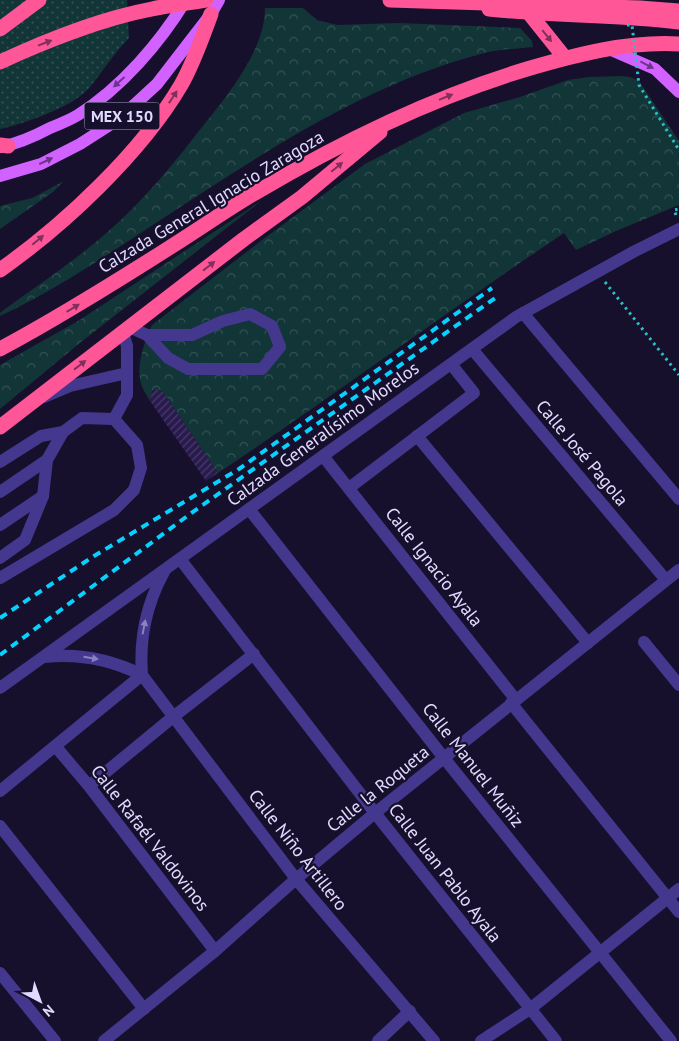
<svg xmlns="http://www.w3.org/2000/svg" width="679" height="1041" viewBox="0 0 679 1041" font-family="'PT Sans',sans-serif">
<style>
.grass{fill:url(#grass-dots)}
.forest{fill:url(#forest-crowns)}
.building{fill:url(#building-hatch)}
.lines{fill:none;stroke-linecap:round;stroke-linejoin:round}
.path{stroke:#29c1c5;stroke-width:3;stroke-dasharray:2.5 4;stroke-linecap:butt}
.minor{stroke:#43388e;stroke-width:12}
.major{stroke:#d262ff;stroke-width:12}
.highway{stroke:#ff5698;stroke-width:15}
.rail{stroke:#07d1ff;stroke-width:4;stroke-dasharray:8 6;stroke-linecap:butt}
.path-bridge{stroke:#29c1c5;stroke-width:3;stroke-dasharray:2.5 4;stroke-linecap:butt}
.highway-bridge{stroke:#ff5698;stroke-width:15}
.oneway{fill:#7f305d}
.oneway2{fill:#6b358b}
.oneway3{fill:#8b81c1}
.labels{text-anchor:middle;stroke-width:4.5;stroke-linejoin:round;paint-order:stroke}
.shield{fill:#17102c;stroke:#a59ec0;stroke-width:1}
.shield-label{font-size:16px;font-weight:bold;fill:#e2dbff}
.street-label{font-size:18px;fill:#e2dbff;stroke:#17102c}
</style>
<defs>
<pattern id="grass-dots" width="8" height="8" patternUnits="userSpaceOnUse" patternTransform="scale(1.25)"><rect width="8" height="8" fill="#123537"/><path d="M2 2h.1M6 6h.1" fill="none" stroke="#345255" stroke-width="1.8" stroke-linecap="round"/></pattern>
<pattern id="forest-crowns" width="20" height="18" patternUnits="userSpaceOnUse" patternTransform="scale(1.25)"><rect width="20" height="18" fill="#123537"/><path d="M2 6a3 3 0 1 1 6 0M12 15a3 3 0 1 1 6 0" fill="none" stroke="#345255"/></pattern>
<pattern id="building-hatch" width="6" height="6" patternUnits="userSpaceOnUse" patternTransform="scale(1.25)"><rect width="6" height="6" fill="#291a4e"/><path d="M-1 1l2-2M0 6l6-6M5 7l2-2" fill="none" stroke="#483b69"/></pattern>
</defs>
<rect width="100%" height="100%" fill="#17102c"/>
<!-- grass -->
<path class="grass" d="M 0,0 L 127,0 L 129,38 C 114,53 103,71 90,87 C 75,106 24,124 0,129 Z"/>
<!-- forest -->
<g class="forest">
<path d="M 265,8 L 303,8 L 317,20 L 337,25 L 399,23 L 520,28 L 532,41 L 533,47 C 515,49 498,49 481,54 C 363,85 260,155 159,221 C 108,254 56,290 0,316 L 0,313 L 5,309 C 34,288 64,268 91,246 C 131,214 164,176 195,136 C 222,102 265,53 265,8 Z"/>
<path d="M 621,76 L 630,77 L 639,81 L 679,141 L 679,205 L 616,231 L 576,250 L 564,233 C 448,311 335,395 218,473 L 163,392 L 159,390 L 153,390 L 150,397 L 150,401 C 146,394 141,387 140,379 C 137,363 145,340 152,325 L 262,240 L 365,164 L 464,113 L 520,97 L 568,80 L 589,77 Z"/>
<polygon points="64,181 53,192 0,229 0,206 32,198"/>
<polygon points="261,201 81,342 0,409 0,365 78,321"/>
</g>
<!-- building -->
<polygon class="building" points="156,389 163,392 218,473 206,481 150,401 151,393"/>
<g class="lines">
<!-- path -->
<g class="path">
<polyline points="676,215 674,210 679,209"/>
<polyline points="605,282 679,375"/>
</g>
<!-- minor -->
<g class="minor">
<polyline points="523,313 679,499"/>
<polyline points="129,327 147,335 168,358 188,369 262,369 280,347 272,326 250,314 223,321 192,335 147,335"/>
<polyline points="472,349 666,580"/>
<polyline points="44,397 70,386 127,373"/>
<polyline points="114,419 127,395 127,346 123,332"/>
<polyline points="417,436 588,643"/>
<polyline points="323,456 516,700"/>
<polyline points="0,462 41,436 63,432 82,418 114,419 137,445 141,468 134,490 114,510 0,578"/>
<polyline points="349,488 474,393 451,364"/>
<polyline points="0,492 47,460"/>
<polyline points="249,509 444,758 671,1041"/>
<polyline points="0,525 43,496"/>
<polyline points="0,558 25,540 43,496 47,460 63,432"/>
<polyline points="180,559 375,813 556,1041"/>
<polyline points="644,642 679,685"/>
<path d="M 44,657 C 79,653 110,659 142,675 L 296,879 L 434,1041"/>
<path d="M 142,675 C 139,638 146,605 164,572"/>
<polyline points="0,688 516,317 635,251 679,229"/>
<polyline points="511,703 679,912"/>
<polyline points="56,747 89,786 215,951"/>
<polyline points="89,786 173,717 254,654"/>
<polyline points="0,791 142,675"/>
<polyline points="0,826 144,1009"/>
<polyline points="0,973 55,1041"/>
<polyline points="104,1041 215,951 296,879 375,813 679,570"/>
<polyline points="378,1041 410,1011"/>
<polyline points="481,1041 530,1009 679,889"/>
</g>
<!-- major -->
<g class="major">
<polyline points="609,49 655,69 679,92"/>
<path d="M 0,147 C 17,144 35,136 50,128 C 60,124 70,120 78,115 C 121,88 160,43 186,0"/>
<polyline points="0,176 41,164 80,144 119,119 157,84 211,14 219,0"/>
</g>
<!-- highway -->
<g class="highway">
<path d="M 489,9 C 552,16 616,14 679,22"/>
<polyline points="529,13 565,58"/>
<polyline points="0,29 39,0"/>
<polyline points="0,145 8,146"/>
<path d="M 0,270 C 64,225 141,153 181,85 C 194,62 202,38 211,14"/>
<path d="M 0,349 C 58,318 114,283 169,248 C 198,230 226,210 255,193 C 341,142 430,98 527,69 C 575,55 627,41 679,44"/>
<polyline points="0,427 244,239 302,197 380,132"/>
</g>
<!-- rail -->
<g class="rail">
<polyline points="0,618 94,556 239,469 492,288"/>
<polyline points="0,655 190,514 498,296"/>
</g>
<!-- path-bridge -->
<polyline class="path-bridge" points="627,25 632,25 639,85 679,150"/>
<!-- highway-bridge -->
<g class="highway-bridge">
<polyline points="390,0 640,8 679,11"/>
<path d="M 0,62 C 45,41 104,18 152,9 C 170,5 188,3 206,0"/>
</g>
</g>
<!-- one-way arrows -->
<defs><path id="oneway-solid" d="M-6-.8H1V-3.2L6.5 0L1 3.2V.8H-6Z" transform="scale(1.25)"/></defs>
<g class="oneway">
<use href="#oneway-solid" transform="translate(547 36) rotate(51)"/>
<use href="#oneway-solid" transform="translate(45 43) rotate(-21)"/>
<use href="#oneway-solid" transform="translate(173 97) rotate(-57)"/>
<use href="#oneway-solid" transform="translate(446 97) rotate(-22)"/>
<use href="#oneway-solid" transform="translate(337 167) rotate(-40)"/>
<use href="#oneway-solid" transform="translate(38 240) rotate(-40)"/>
<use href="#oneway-solid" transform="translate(209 266) rotate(-38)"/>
<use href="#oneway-solid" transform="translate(73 308) rotate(-31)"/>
<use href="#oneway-solid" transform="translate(80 365) rotate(-38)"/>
</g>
<g class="oneway2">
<use href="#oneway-solid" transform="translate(647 65) rotate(28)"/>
<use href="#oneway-solid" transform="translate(119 82) rotate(138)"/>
<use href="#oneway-solid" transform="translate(46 161) rotate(-25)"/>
</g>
<g class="oneway3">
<use href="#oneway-solid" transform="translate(144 627) rotate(-79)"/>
<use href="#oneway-solid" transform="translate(91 658) rotate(9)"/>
</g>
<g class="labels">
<!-- shield labels -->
<rect class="shield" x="84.5" y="102.5" width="75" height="27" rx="4"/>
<g class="shield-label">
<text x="122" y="122">MEX 150</text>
</g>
<!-- street labels -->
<g class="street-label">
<text transform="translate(211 202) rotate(-31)" y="6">Calzada General Ignacio Zaragoza</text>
<text transform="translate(323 434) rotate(-36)" y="6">Calzada Generalísimo Morelos</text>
<text transform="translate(582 453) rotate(50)" y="6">Calle José Pagola</text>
<text transform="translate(434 567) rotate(52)" y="6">Calle Ignacio Ayala</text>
<text transform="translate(473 765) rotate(52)" y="6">Calle Manuel Muñiz</text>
<text transform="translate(378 789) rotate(-39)" y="6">Calle la Roqueta</text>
<text transform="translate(150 838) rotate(52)" y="6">Calle Rafaél Valdovinos</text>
<text transform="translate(298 850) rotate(52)" y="6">Calle Niño Artillero</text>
<text transform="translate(445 873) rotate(52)" y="6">Calle Juan Pablo Ayala</text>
</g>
</g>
<!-- north arrow -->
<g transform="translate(40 1001) rotate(139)" stroke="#17102c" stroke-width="4" paint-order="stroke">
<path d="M0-4L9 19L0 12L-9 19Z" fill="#e2dbff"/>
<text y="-8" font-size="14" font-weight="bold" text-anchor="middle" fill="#e2dbff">N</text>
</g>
</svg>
